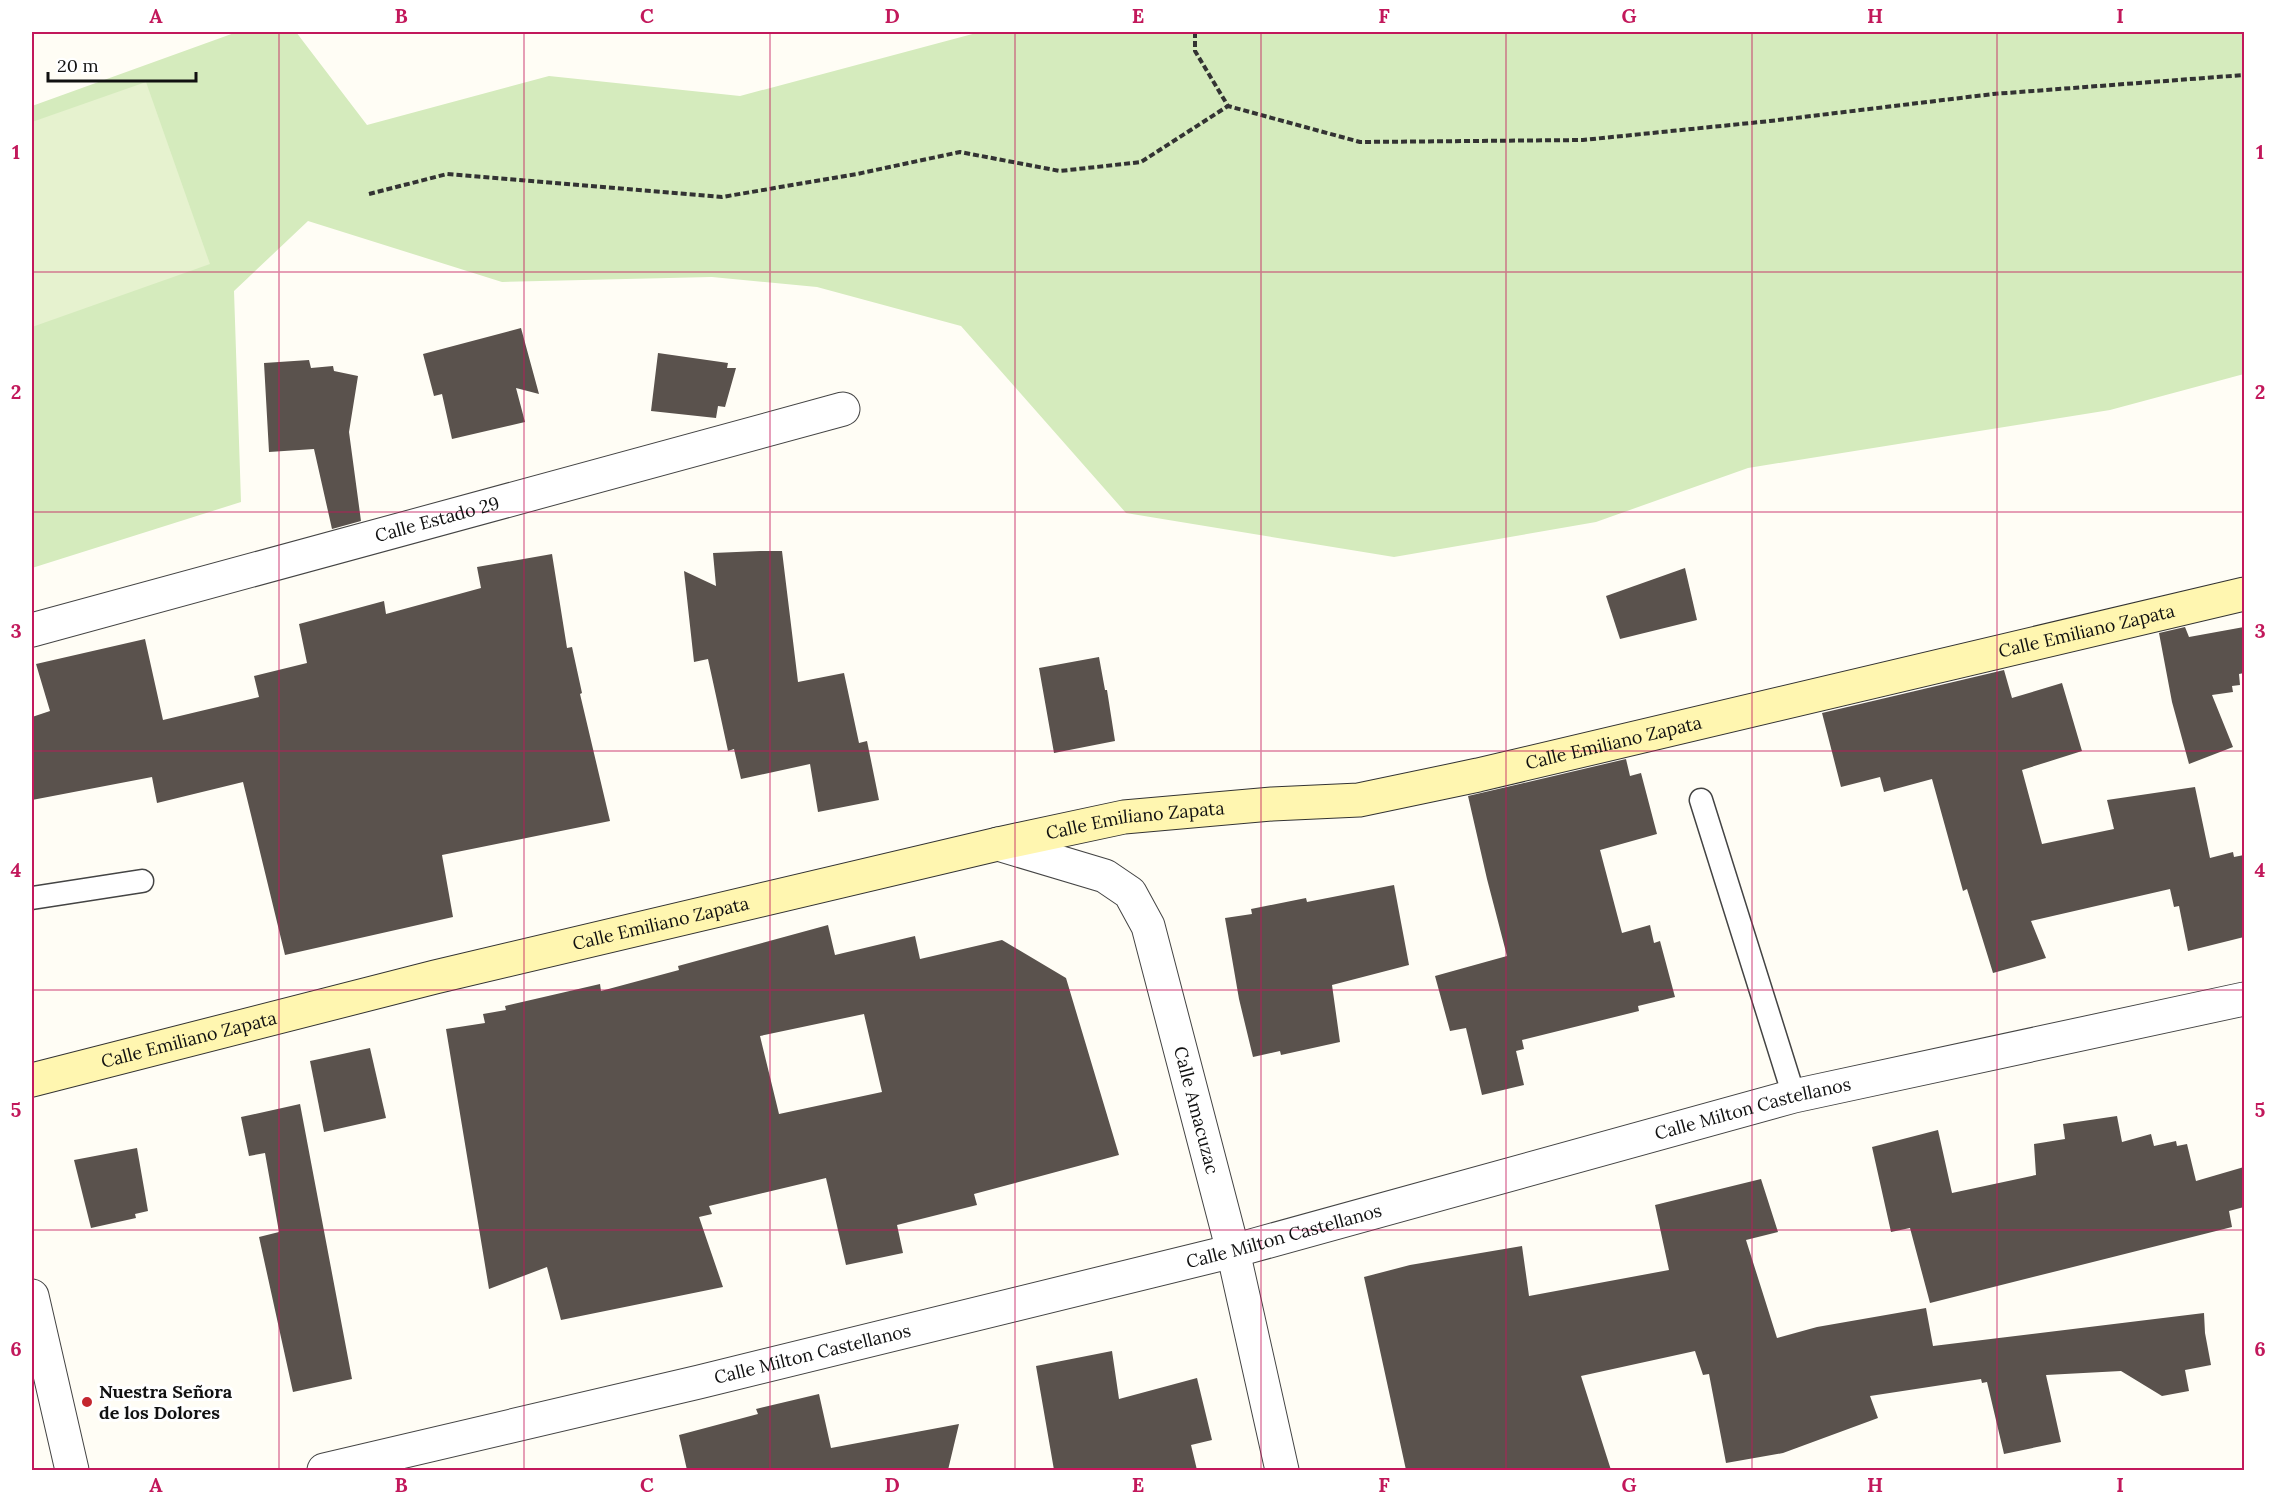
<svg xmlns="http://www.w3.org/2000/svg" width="2276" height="1502" viewBox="0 0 2276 1502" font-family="Lora,serif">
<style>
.green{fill:#d5ebbd}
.pitch{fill:#e6f2cf}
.building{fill:#5a524d;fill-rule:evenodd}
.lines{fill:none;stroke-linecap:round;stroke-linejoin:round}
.lane-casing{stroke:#444;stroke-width:25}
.street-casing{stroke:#444;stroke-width:35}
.secondary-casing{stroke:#333;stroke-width:35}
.path{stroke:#333;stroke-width:4;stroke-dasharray:6 3;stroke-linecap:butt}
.lane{stroke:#fff;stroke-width:22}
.street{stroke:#fff;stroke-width:33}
.secondary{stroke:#fff6b0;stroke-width:33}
.grid{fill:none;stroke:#c2185b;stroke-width:1.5;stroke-opacity:0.55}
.poi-dot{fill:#c4262e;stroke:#fff;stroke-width:2}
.labels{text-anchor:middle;stroke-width:6;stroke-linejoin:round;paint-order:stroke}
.street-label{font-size:18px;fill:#111;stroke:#fff}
.poi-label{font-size:18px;font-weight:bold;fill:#111;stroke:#fff;text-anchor:start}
.neatline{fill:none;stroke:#c2185b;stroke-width:2}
.grid-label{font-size:20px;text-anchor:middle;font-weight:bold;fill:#c2185b}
</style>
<rect width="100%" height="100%" fill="#fffdf5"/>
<!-- green -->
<polygon class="green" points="237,32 296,32 367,125 549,76 740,96 980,32 2244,32 2244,374 2110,410 1748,468 1596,522 1394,557 1126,513 961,326 817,287 712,277 502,282 308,221 234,291 241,502 32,568 32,106"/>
<!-- pitch -->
<polygon class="pitch" points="146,82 210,264 32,327 32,122"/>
<!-- building -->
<g class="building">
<polygon points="521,328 539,394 516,388 525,422 452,439 442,394 434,396 423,354"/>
<polygon points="658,353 728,363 727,368 736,368 725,407 718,406 716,418 651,411"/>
<polygon points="309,360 311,368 333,366 334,371 358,376 349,432 361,521 332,529 314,449 269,452 264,363"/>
<polygon points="760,551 782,551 798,682 844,673 859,743 867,741 879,800 818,812 810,764 741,779 734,749 728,751 708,659 694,662 684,571 716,586 713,553"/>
<polygon points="552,554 567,648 572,647 582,693 580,694 610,821 442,855 453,917 285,955 243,782 157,803 152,777 32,800 32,717 50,711 36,664 145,639 163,720 259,697 254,676 307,663 299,624 384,601 386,614 481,588 477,567"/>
<polygon points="1685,568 1697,620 1620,639 1606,596"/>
<polygon points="2185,627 2189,637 2244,627 2244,673 2239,674 2240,685 2232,686 2233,692 2212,695 2233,747 2189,764 2172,702 2159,633"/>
<polygon points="1099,657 1105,690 1107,690 1115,741 1054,753 1039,668"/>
<polygon points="2004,670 2012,698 2062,683 2082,751 2022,770 2042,844 2114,829 2107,800 2195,787 2210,858 2233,852 2234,857 2244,855 2244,937 2188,951 2179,906 2174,907 2170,889 2031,921 2046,958 1993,973 1967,889 1963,891 1932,779 1884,792 1880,777 1841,787 1822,713"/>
<polygon points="1626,759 1630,776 1641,773 1657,834 1600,850 1622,933 1650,925 1654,943 1660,941 1675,997 1638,1006 1639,1011 1522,1040 1524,1049 1516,1051 1524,1085 1482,1095 1466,1028 1450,1031 1435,976 1507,956 1487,879 1468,796"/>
<polygon points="1394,885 1409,965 1332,985 1340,1042 1281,1055 1280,1051 1253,1057 1239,999 1225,918 1252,914 1251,909 1306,898 1307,902"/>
<path d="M 828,925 L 835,955 L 915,936 L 920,959 L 1002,940 L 1066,978 L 1119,1155 L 974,1194 L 977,1205 L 897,1225 L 903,1253 L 846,1265 L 826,1178 L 709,1206 L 712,1214 L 699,1217 L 723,1287 L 561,1320 L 547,1267 L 489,1289 L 446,1029 L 485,1023 L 483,1014 L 506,1010 L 505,1006 L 600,984 L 601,991 L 679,970 L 678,966 ZM 864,1014 L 882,1092 L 779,1114 L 760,1036 Z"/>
<polygon points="370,1048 386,1118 324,1132 310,1061"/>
<polygon points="300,1104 352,1379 293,1392 259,1237 279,1232 265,1153 249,1156 241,1117"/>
<polygon points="2117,1116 2122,1142 2151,1134 2154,1146 2176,1141 2177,1146 2187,1144 2196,1181 2244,1167 2244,1207 2229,1211 2232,1227 1930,1303 1910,1228 1891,1232 1872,1147 1938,1130 1952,1193 2036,1175 2034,1144 2065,1139 2063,1124"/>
<polygon points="137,1148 148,1211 135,1214 136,1218 91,1228 74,1160"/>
<polygon points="1761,1179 1778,1232 1746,1240 1777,1338 1817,1327 1926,1308 1933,1346 2204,1313 2205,1333 2211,1365 2185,1370 2189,1391 2162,1396 2121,1371 2046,1375 2061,1442 2004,1454 1987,1382 1982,1383 1981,1379 1870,1396 1878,1418 1783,1453 1726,1463 1709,1374 1703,1375 1695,1351 1581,1376 1611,1470 1406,1470 1364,1277 1410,1265 1522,1246 1529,1296 1669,1270 1655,1205"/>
<polygon points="1112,1351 1119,1399 1197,1378 1212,1440 1191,1445 1197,1470 1054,1470 1036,1366"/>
<polygon points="819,1394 831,1448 959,1424 948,1470 687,1470 679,1435 758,1414 756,1409"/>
</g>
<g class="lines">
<!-- lane casing -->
<g class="lane-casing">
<g id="lane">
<polyline points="1701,800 1794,1096"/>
<polyline points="32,898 142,881"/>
</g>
</g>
<!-- street casing -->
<g class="street-casing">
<g id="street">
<path id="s1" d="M 32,630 L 843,409"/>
<path id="s2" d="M 998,844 L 1105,876 L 1130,893 L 1148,926 L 1233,1251 L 1282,1470"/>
<polyline points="32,1296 72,1470"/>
<path id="s3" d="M 324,1470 L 699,1382 L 1233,1251 L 1794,1096 L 2244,999"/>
</g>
</g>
<!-- secondary casing -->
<g class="secondary-casing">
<g id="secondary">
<path id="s4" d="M 32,1080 L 435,977 L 998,844 L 1124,817 L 1272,804 L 1359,800 L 1478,775 L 2244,594"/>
</g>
</g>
<!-- path -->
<g class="path">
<polyline points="1195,32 1195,51 1228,106 1360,142 1583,140 1770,121 1993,94 2244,75"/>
<polyline points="369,194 447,174 722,197 857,174 960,152 1060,171 1141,162 1228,106"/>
</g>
<!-- lane -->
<use href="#lane" class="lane"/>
<!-- street -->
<use href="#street" class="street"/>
<!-- secondary -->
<use href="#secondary" class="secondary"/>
</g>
<!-- grid -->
<path class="grid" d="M 279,32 L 279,1470M 524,32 L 524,1470M 770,32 L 770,1470M 1015,32 L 1015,1470M 1261,32 L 1261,1470M 1506,32 L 1506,1470M 1752,32 L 1752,1470M 1997,32 L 1997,1470M 32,272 L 2244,272M 32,512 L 2244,512M 32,751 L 2244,751M 32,990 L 2244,990M 32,1230 L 2244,1230"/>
<!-- markers -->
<circle class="poi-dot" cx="87" cy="1402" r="6"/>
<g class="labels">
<!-- street labels -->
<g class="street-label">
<text dy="6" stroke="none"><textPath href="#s1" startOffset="420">Calle Estado 29</textPath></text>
<text dy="6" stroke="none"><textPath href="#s4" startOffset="2106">Calle Emiliano Zapata</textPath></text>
<text dy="6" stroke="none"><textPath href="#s4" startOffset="1620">Calle Emiliano Zapata</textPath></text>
<text dy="6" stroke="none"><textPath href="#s4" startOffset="1134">Calle Emiliano Zapata</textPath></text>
<text dy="6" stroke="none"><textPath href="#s4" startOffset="648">Calle Emiliano Zapata</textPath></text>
<text dy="6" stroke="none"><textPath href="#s4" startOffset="162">Calle Emiliano Zapata</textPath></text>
<text dy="6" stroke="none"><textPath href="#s3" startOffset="1474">Calle Milton Castellanos</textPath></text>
<text dy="6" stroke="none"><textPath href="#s2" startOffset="370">Calle Amacuzac</textPath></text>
<text dy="6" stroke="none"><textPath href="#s3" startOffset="988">Calle Milton Castellanos</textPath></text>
<text dy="6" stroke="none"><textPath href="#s3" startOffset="502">Calle Milton Castellanos</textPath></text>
</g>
<!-- poi labels -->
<g class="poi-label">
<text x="99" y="1398">Nuestra Señora<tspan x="99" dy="21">de los Dolores</tspan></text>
</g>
</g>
<!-- border -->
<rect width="2276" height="1502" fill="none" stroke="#ffffff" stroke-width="66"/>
<!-- scale -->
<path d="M48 72v9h148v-9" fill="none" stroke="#111111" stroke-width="3"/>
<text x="57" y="72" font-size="18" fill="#111111" stroke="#ffffff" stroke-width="4.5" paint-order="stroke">20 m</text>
<rect x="33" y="33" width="2210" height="1436" class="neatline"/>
<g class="grid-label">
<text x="156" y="23">A</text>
<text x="401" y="23">B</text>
<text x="647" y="23">C</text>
<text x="892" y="23">D</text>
<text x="1138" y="23">E</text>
<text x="1384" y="23">F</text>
<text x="1629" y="23">G</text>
<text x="1875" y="23">H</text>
<text x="2120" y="23">I</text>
<text x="16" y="159">1</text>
<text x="2260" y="159">1</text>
<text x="16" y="399">2</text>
<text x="2260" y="399">2</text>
<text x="16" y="638">3</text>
<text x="2260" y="638">3</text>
<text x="16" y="877">4</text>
<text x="2260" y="877">4</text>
<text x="16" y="1117">5</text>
<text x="2260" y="1117">5</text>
<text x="16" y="1356">6</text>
<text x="2260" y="1356">6</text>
<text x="156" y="1492">A</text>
<text x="401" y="1492">B</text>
<text x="647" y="1492">C</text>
<text x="892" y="1492">D</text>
<text x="1138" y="1492">E</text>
<text x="1384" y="1492">F</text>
<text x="1629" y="1492">G</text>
<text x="1875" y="1492">H</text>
<text x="2120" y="1492">I</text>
</g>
</svg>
